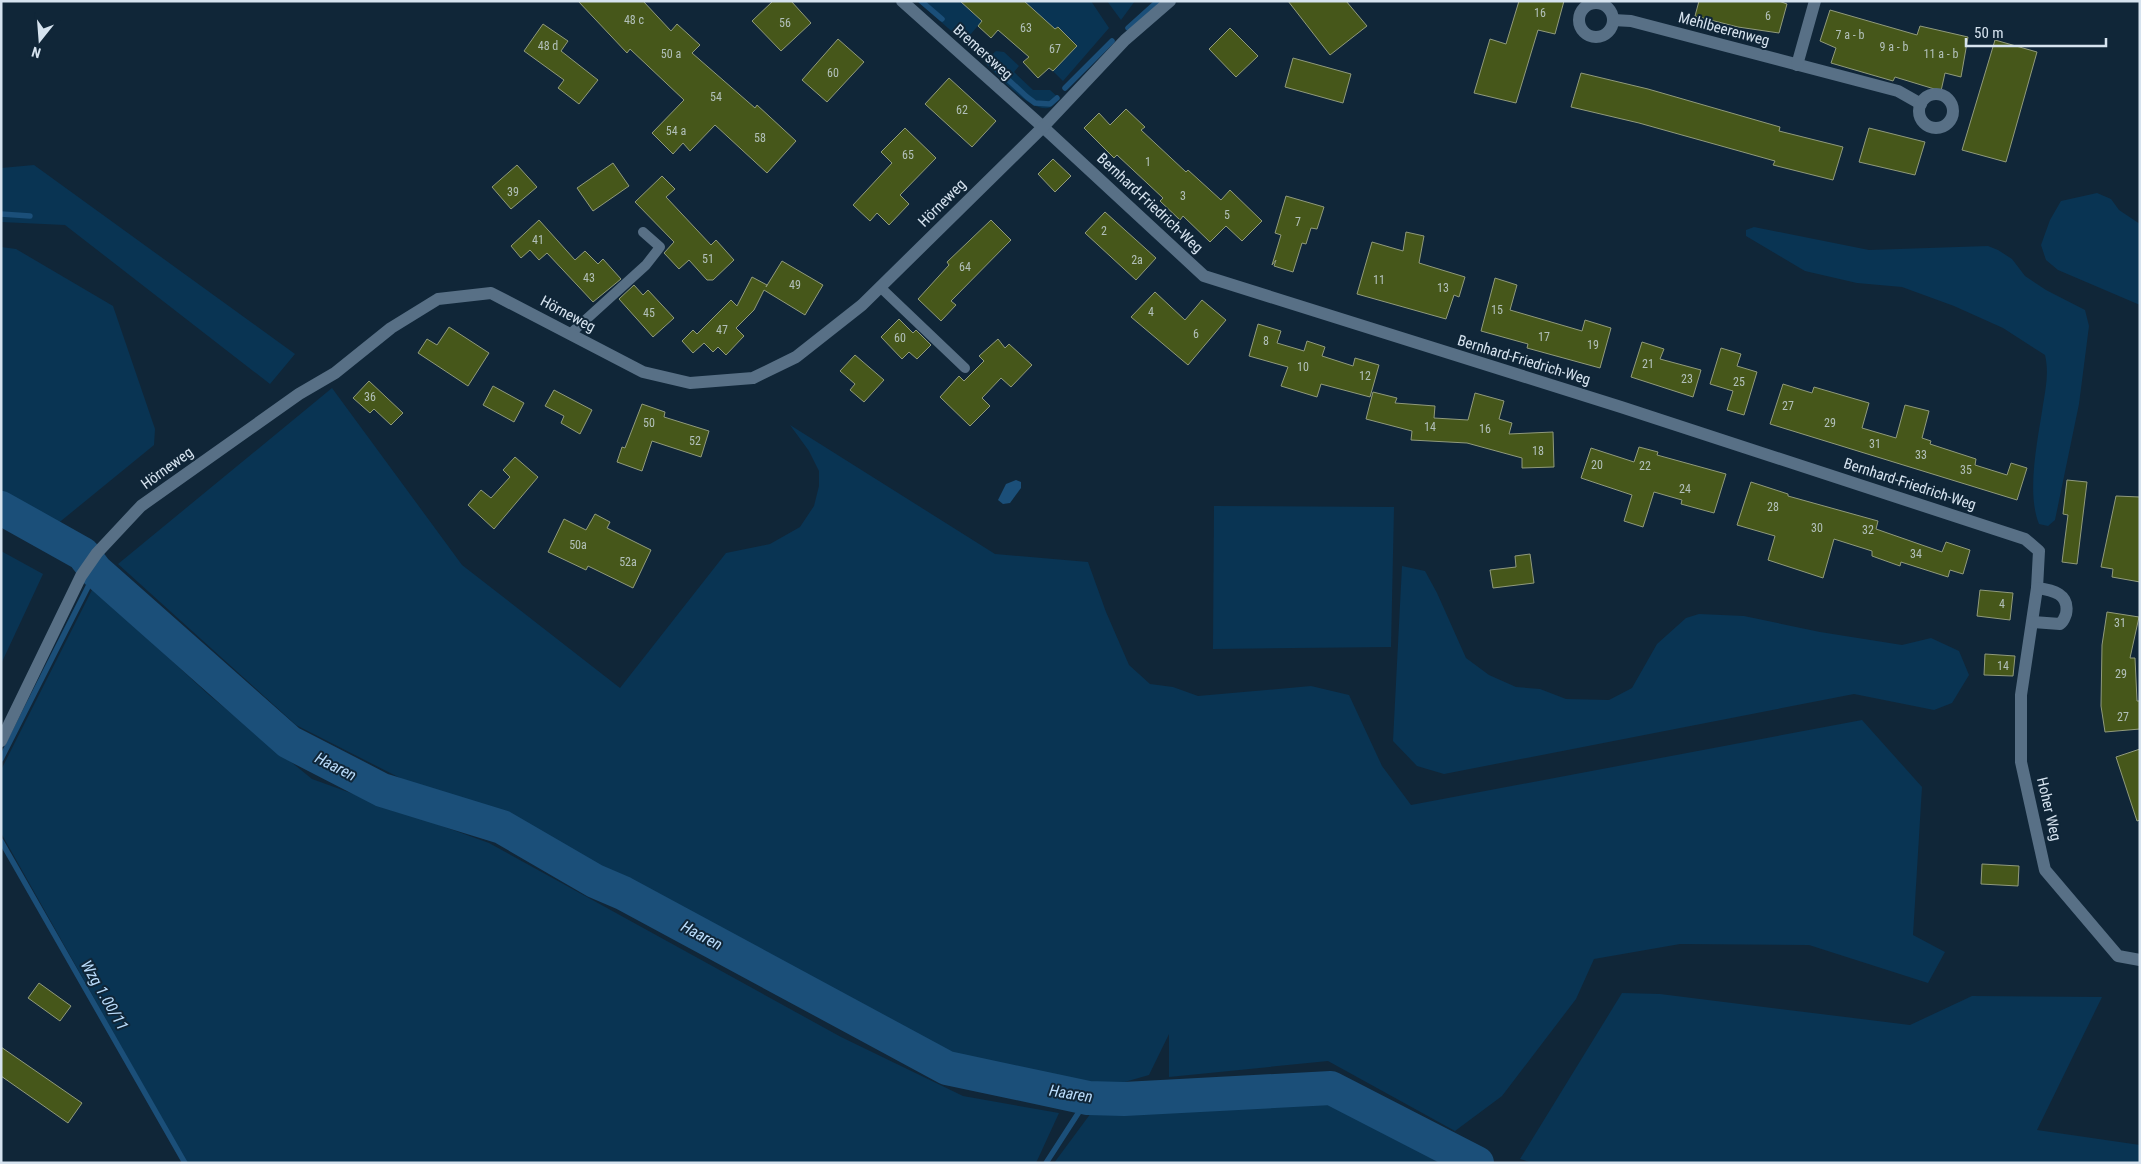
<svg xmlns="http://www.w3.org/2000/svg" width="2141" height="1164" viewBox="0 0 2141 1164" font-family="'Roboto Condensed',sans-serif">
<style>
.green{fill:#093453}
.water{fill:#1b4f79}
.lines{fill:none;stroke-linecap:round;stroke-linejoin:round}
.stream{stroke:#1b4f79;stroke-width:5.5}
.river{stroke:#1b4f79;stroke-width:34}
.building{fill:#46571a;stroke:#909a7c}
.lane{stroke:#587086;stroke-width:10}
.street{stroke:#587086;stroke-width:12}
.labels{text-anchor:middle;stroke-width:4;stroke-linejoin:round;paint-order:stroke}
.number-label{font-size:12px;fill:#b2c0ba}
.street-label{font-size:15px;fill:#d6e3ef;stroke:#102638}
.water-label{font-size:16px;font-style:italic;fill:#bbddfc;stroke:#102638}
</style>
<rect width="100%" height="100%" fill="#102638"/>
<!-- green -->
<g class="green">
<polygon points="917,1 961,1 982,21 964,42"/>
<polygon points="1023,1 1091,1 1109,28 1063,81 1053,71 1077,45 1058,27 1029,57 1020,49"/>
<polygon points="1107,1 1135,1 1121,20"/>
<path d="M 996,51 L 1004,52 L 1019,66 L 1014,72 L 1033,90 L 1050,90 L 1060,99 C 1057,101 1054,105 1051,107 C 1033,116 997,74 984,62 Z"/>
<polygon points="34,165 295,354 270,384 65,225 1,222 1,168"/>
<polygon points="2097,193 2111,199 2119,210 2140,224 2140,305 2058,270 2046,260 2041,245 2050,220 2061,201"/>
<path d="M 1754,227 L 1869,250 L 1988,246 L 1998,250 L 2012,259 L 2025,276 L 2046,290 L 2085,310 L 2089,326 L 2079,404 L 2055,520 L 2048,526 L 2039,524 C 2026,492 2038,439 2043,405 C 2046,387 2049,372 2045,355 L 2003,328 L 1954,306 L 1902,287 L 1857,283 L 1805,271 L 1746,236 L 1746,230 Z"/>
<polygon points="1,247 16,249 113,306 155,429 154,445 56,525 1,493"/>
<polygon points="332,388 462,565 620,688 726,553 770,544 800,527 814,506 819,486 819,471 809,451 790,425 995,554 1088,562 1106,612 1129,665 1150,684 1173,687 1198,696 1311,686 1349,695 1382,766 1411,805 1862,720 1922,787 1913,935 1945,952 1928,983 1809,945 1680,944 1594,959 1576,999 1502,1096 1455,1131 1328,1061 1169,1077 1169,1034 1149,1075 1114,1085 1071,1083 1005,1071 939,1048 838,1000 514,819 406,781 296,725 118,564"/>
<polygon points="1214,506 1394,507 1391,647 1213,649"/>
<polygon points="1,551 43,574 1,664"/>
<polygon points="1402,566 1425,571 1437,593 1466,658 1489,675 1516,687 1540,689 1566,699 1609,700 1632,688 1657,644 1686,618 1699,614 1744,616 1820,632 1902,645 1931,638 1959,651 1969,675 1952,703 1934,710 1854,694 1444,774 1417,766 1393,741"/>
<polygon points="93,588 209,695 312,779 489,843 841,1037 963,1096 1059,1113 1036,1163 187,1163 1,833 1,770"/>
<polygon points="1622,993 1660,994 1910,1025 1972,996 2102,997 2037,1130 2140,1145 2140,1163 1533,1163 1520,1159"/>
<polygon points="1328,1097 1456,1163 1054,1163 1091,1113 1226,1108"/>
</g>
<!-- water -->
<polygon class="water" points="1016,480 1021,482 1021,488 1010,503 1003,504 998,500 1006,484"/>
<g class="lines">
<!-- stream -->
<g class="stream">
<polyline points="921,1 942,19"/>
<polyline points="1128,28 1158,1"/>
<polyline points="988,61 1027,97 1035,103 1050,104 1057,98"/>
<polyline points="1065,88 1112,41"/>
<polyline points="1,214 30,216"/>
<polyline points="1,759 96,571"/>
<polyline points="1,841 185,1163"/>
<polyline points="1046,1163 1088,1098"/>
<polyline points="1467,1163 1469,1159"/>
</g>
<!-- river -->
<polyline class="river" points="1,508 83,554 96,571 289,742 382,790 502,827 595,881 623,893 947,1068 1088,1098 1124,1099 1331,1088 1477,1163"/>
</g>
<!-- building -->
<g class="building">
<polygon points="578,1 643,1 671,31 677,24 700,45 692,53 755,108 757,105 796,141 767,173 715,125 690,151 683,143 673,154 652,133 684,100 630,49 627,53"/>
<polygon points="773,1 791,1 811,23 781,51 752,21"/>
<polygon points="960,1 1024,1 1055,29 1058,27 1077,46 1053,71 1049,68 1038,78 1023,62 1029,57 998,30 991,38 978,26 982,21"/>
<polygon points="1288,1 1346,1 1367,26 1330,55"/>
<polygon points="1519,1 1564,1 1555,34 1538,30 1516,103 1474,93 1490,39 1506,44"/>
<polygon points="1699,1 1779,1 1787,4 1779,33 1738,27 1695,16"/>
<polygon points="1830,10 1917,35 1920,26 1968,37 1961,77 1945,73 1941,91 1895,77 1893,81 1831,63 1836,48 1820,41"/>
<polygon points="543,24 568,41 561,51 598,80 579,104 558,88 564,80 524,51"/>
<polygon points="1230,28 1258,56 1236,77 1209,49"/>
<polygon points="838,39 864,62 827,102 802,80"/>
<polygon points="1995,40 2037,52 2006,162 1962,150"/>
<polygon points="1293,58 1351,74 1343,103 1285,87"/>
<polygon points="1581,73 1648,89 1780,127 1779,131 1843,147 1833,180 1773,165 1775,161 1639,123 1571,107"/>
<polygon points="949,78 996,121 972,147 925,104"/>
<polygon points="1126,109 1145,127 1141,130 1186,172 1188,170 1221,200 1230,190 1262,221 1242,241 1226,226 1210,242 1183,216 1180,220 1160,201 1163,198 1117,155 1114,158 1084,128 1099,113 1110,125"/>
<polygon points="905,128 936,158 900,195 909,204 889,225 877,213 870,221 853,205 892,163 881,152"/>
<polygon points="1869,128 1925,142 1915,175 1859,162"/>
<polygon points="1053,159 1071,176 1055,192 1038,174"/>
<polygon points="613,163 629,186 593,211 577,188"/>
<polygon points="517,165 537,187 511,209 492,187"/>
<polygon points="662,176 675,189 666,197 711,245 716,240 734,260 713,280 707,280 689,260 679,269 664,253 674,242 635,202"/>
<polygon points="1286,196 1324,207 1317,229 1311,228 1306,244 1302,243 1293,272 1274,266 1276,260 1272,265 1281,235 1275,233"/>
<polygon points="1105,212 1156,258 1136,280 1085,233"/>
<polygon points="539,220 575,260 585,251 598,264 603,259 621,279 593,302 547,253 539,260 530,250 521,258 511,246"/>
<polygon points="991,220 1011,240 951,301 956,305 941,321 918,299 949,265 947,262"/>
<polygon points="1406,232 1424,236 1419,263 1465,277 1459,297 1454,295 1446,319 1357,294 1372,242 1403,251"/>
<polygon points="782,261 823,285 805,315 764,290 754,310 736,328 744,336 726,355 718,347 713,352 704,343 693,353 682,341 693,330 697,334 731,300 737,306 752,277 767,285 766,287"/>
<polygon points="1495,278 1517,285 1510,310 1582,331 1585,320 1611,328 1600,368 1527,348 1528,344 1481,331"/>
<polygon points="634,285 643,295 648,290 674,318 653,337 619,299"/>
<polygon points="1155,292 1185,320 1202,300 1226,320 1188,365 1131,317"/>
<polygon points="899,319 913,333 916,330 931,345 917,359 909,352 902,359 881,337"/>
<polygon points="1258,324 1281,331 1277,343 1304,351 1307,341 1325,347 1322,356 1353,366 1355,358 1379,365 1370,397 1321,384 1317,397 1281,386 1288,367 1249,356"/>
<polygon points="449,327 489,353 468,386 418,353 427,339 437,345"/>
<polygon points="998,339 1005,348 1009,344 1032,365 1011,387 1001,378 982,398 990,406 970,426 940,397 959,376 964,381 984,361 979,356"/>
<polygon points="1642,342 1664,349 1660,359 1701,370 1693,397 1631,377"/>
<polygon points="1721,348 1741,354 1737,366 1757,372 1744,415 1727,410 1733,391 1710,384"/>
<polygon points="855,355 884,380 864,402 850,390 855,384 840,371"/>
<polygon points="369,381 403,413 391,425 374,409 370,413 353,398"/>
<polygon points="1783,384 1812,393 1814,387 1869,403 1862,428 1896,438 1905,405 1929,411 1922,438 1931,441 1930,444 1976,459 1975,465 2007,475 2011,463 2027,468 2017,500 1770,424"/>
<polygon points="493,386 524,403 514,422 483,405"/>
<polygon points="554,390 592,410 580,434 561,423 564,416 545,406"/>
<polygon points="1373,392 1397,398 1395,403 1435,406 1434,418 1468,420 1475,393 1504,401 1499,419 1512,423 1509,434 1553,432 1554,467 1522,468 1522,458 1467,443 1411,440 1412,431 1366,419"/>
<polygon points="642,404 665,412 664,417 709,431 701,457 652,441 642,471 617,462 622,447 625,448"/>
<polygon points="1639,447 1658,452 1657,455 1726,474 1714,513 1681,504 1682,500 1654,492 1643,527 1624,521 1632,495 1581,478 1591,448 1634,462"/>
<polygon points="515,457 538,477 494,529 468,505 481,490 491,498 510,477 503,470"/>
<polygon points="2067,480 2087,482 2077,564 2062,562 2068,515 2063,514"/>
<polygon points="1751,482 1788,494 1788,496 1878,521 1876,529 1942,552 1946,542 1970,550 1963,574 1950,570 1948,577 1901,562 1900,566 1872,556 1872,551 1834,539 1823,578 1768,560 1775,536 1737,525"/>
<polygon points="2116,496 2140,497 2140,582 2112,577 2113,569 2101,567"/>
<polygon points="595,514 610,522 607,528 651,550 633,588 588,566 586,570 548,552 564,519 586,530"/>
<polygon points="1530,554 1534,583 1493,588 1490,570 1516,567 1515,556"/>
<polygon points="1980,590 2013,593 2010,620 1977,616"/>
<polygon points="2107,612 2139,617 2130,658 2135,658 2137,701 2140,701 2140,729 2105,732 2101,706 2102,645"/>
<polygon points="1985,654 2015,656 2013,676 1984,675"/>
<polygon points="2140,749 2140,820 2137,821 2116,757"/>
<polygon points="1982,864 2019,866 2018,886 1981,884"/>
<polygon points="39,983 71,1006 60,1021 28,998"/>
<polygon points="1,1047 82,1103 68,1123 1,1076"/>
</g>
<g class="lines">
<!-- lane -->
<g class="lane">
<polyline points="880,287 965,368"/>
<polyline points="570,334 646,265 660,247 643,232"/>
</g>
<!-- street -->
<g class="street">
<polyline points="902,1 1043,127 1204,276 1621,407 2025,539 2039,551 2037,588 2021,695 2021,762 2045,870 2118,956 2140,960"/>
<circle cx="1596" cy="20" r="17"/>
<polyline points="1613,20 1631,21 1898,91 1921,104"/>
<polyline points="1797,65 1815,1"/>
<circle cx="1936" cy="111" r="17"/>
<path d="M 2033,622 L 2060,624 C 2064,621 2064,619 2066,614 C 2070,594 2053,590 2037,588"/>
<polyline points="1,741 81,576 97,553 141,506 299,394 335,373 391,328 438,299 491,293 643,372 690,383 753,378 796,357 862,305 1043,127 1125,40 1170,1"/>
</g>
</g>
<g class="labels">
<!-- number labels -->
<g class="number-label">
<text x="1540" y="17">16</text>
<text x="1768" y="20">6</text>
<text x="634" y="24">48 c</text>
<text x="785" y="27">56</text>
<text x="1026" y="32">63</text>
<text x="1850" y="39">7 a - b</text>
<text x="548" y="50">48 d</text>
<text x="1894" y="51">9 a - b</text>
<text x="1055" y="53">67</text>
<text x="671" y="58">50 a</text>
<text x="1941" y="58">11 a - b</text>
<text x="833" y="77">60</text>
<text x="716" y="101">54</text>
<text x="962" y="114">62</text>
<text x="676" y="135">54 a</text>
<text x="760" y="142">58</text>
<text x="908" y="159">65</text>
<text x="1148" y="166">1</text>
<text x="513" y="196">39</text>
<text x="1183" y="200">3</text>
<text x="1227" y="219">5</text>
<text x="1298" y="226">7</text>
<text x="1104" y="235">2</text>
<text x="538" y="244">41</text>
<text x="708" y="263">51</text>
<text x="1137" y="264">2a</text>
<text x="965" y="271">64</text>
<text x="589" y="282">43</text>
<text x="1379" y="284">11</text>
<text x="795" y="289">49</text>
<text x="1443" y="292">13</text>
<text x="1497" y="314">15</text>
<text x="1151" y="316">4</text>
<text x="649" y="317">45</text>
<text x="722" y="334">47</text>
<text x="1196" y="338">6</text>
<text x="1544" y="341">17</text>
<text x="900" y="342">60</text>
<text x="1266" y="345">8</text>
<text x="1593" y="349">19</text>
<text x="1648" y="368">21</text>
<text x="1303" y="371">10</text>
<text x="1365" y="380">12</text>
<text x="1687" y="383">23</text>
<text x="1739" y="386">25</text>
<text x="370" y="401">36</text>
<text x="1788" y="410">27</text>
<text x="649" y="427">50</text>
<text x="1830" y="427">29</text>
<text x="1430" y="431">14</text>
<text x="1485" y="433">16</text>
<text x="695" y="445">52</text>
<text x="1875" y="448">31</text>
<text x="1538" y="455">18</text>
<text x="1921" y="459">33</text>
<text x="1597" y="469">20</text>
<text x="1645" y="470">22</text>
<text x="1966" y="474">35</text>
<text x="1685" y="493">24</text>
<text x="1773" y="511">28</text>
<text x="1817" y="532">30</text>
<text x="1868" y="534">32</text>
<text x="578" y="549">50a</text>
<text x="1916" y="558">34</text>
<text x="628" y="566">52a</text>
<text x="2002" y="608">4</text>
<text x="2120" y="627">31</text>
<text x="2003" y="670">14</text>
<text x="2121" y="678">29</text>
<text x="2123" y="721">27</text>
</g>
<!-- street labels -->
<g class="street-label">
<text transform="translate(1724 29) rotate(15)" y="5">Mehlbeerenweg</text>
<text transform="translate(983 52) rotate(42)" y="5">Bremersweg</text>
<text transform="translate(942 203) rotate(-45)" y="5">Hörneweg</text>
<text transform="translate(1150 203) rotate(43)" y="5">Bernhard-Friedrich-Weg</text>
<text transform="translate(568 314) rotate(28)" y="5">Hörneweg</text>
<text transform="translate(1524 360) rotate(17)" y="5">Bernhard-Friedrich-Weg</text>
<text transform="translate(167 468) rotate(-36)" y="5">Hörneweg</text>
<text transform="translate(1910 484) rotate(18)" y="5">Bernhard-Friedrich-Weg</text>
<text transform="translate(2049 809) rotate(77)" y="5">Hoher Weg</text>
</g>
<!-- water labels -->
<g class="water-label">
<text transform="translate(336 766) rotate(27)" y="6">Haaren</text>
<text transform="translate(702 935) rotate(28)" y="6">Haaren</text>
<text transform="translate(105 995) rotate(60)" y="6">Wzg 1.00/11</text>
<text transform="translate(1071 1093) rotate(9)" y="6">Haaren</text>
</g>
</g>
<!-- border -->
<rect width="2141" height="1164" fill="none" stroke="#d6e3ef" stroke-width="5"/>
<!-- north arrow -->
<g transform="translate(40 40) rotate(197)" stroke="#102638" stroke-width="4" paint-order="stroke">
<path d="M0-4L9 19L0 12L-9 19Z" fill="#d6e3ef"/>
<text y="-8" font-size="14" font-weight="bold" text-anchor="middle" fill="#d6e3ef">N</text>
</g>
<!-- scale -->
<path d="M1966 38v8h140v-8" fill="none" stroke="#d6e3ef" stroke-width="2.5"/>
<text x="1974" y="38" font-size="15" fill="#d6e3ef" stroke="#102638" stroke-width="4" paint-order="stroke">50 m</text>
</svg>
